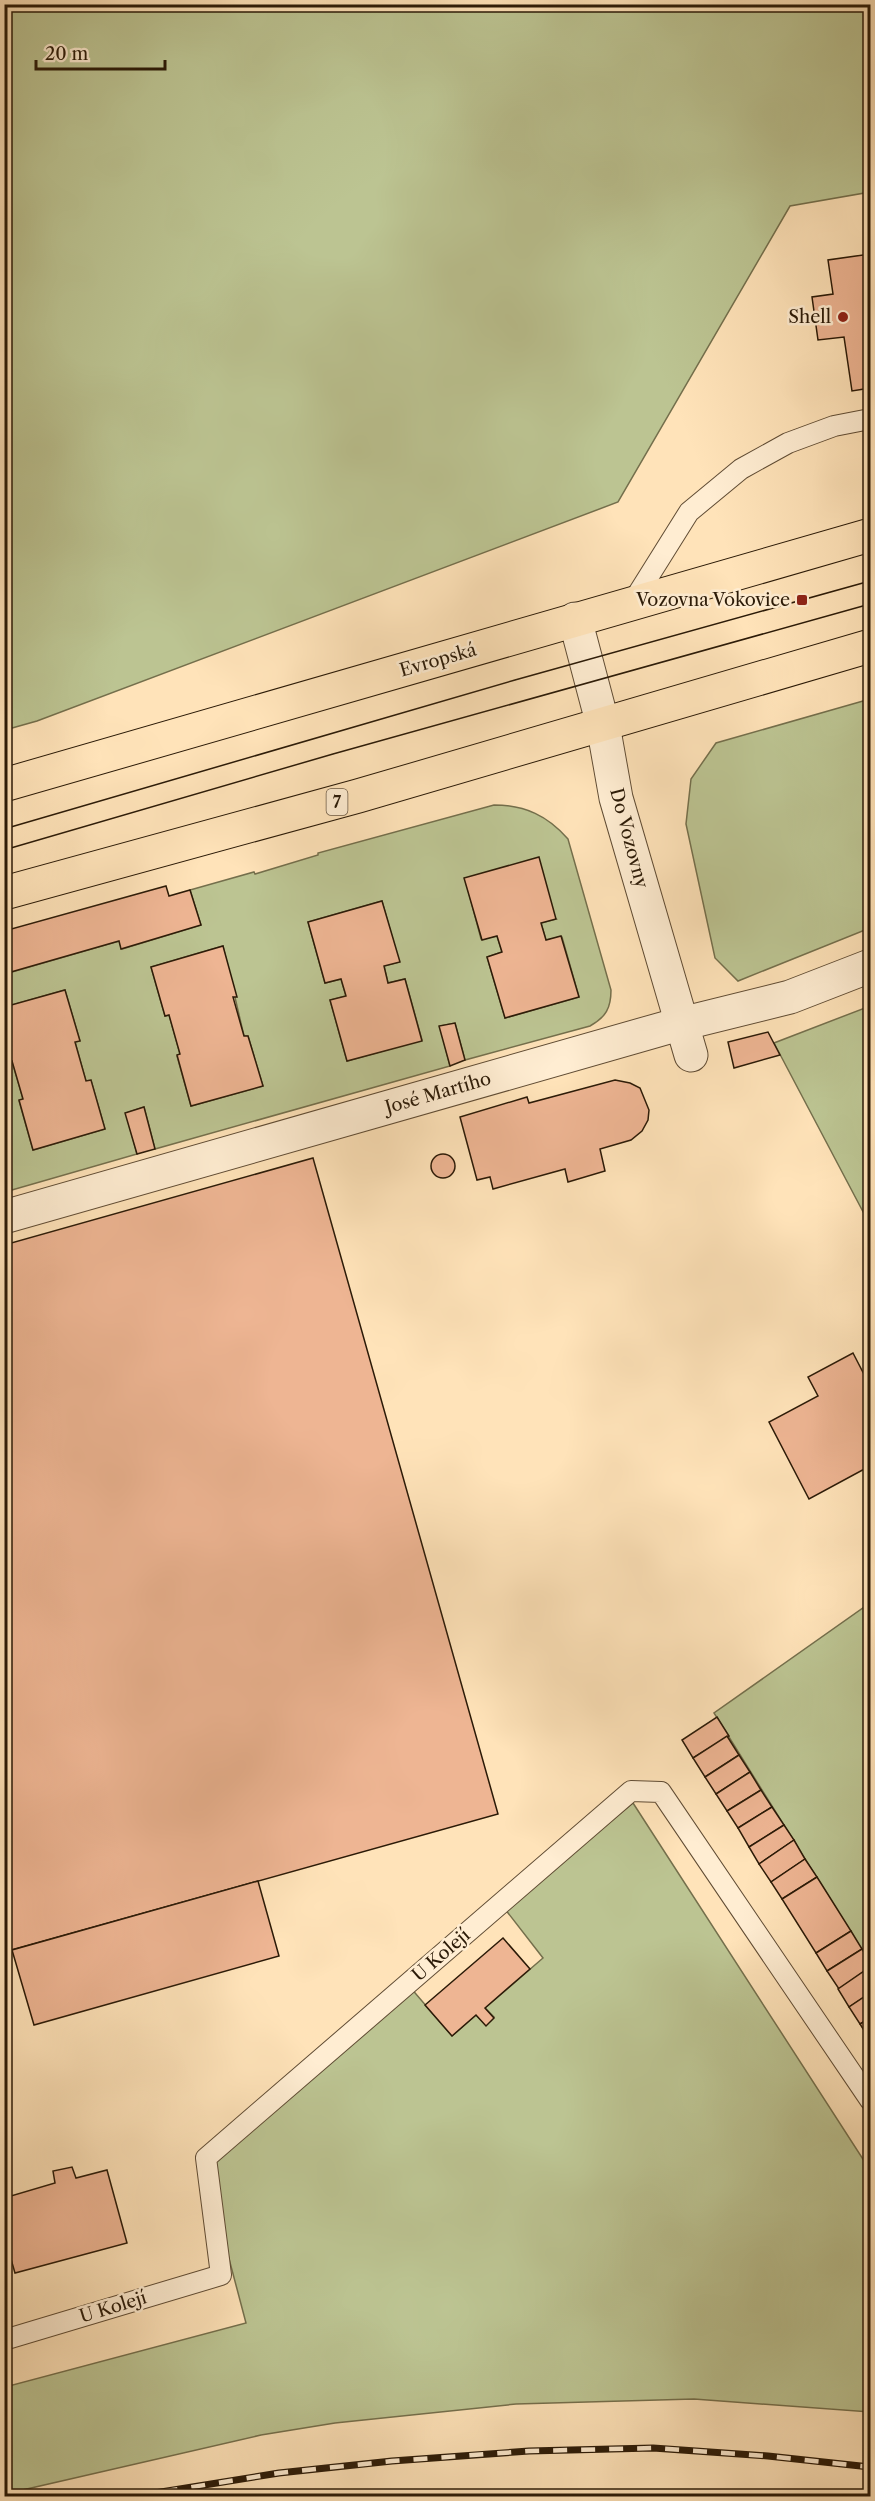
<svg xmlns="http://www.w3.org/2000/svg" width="875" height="2501" viewBox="0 0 875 2501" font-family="'Libre Caslon Text',serif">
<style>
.green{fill:#bcc492;stroke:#746f4c;stroke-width:1.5;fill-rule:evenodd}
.building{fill:#eeb593;stroke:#2b1a07;stroke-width:1.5}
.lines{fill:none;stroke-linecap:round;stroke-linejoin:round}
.lane-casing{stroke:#604c34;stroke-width:22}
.street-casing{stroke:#604c34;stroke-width:35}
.primary-casing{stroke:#2b1a07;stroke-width:35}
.lane{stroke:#ffedd2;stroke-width:20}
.street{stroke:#ffedd2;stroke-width:33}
.primary{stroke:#ffe3b9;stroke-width:33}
.tram{stroke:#2b1a07;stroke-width:1.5}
.rail-casing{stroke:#2b1a07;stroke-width:7}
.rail{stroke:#ffedd2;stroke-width:4.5;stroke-dasharray:14;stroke-linecap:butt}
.poi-dot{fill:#8f2418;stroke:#ffedd2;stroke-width:2}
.labels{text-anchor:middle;stroke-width:5;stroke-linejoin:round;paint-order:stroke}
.shield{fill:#ffedd2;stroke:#6b5944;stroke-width:1.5}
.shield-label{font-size:16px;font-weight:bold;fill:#2b1a07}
.poi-label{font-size:18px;fill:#2b1a07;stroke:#ffedd2;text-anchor:end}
.street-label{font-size:18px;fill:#2b1a07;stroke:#ffedd2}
</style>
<rect width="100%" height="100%" fill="#ffe3b9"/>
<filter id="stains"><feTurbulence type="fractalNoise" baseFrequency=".00333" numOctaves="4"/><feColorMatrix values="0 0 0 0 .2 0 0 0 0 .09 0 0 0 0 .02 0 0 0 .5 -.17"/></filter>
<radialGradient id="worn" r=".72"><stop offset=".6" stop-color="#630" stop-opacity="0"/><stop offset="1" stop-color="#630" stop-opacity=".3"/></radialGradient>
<!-- green -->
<g class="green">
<polygon points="5,4 870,5 870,192 790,206 618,502 37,721 5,730"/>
<polygon points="870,699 870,928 738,981 715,958 686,824 691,779 716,743"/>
<path d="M 494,805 C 525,805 548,816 568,839 L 611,990 C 611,1008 606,1017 590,1026 L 465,1060 L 455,1023 L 440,1026 L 450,1066 L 155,1149 L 144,1107 L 126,1113 L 137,1154 L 5,1192 L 4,1050 L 12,1061 L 23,1099 L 19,1101 L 33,1150 L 105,1129 L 91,1080 L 86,1081 L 75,1042 L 80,1041 L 65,990 L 5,1007 L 5,974 L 119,941 L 122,949 L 201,925 L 190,890 L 254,872 L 255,874 L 318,855 L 318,853 ZM 465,878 L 556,919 L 541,923 L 546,940 L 562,937 L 579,997 L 505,1018 L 487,957 L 502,952 L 497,936 L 481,939 ZM 382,901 L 399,962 L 384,966 L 388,983 L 405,979 L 422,1040 L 347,1061 L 330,1000 L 346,996 L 341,979 L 325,983 L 308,922 ZM 223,946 L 244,1036 L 248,1036 L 263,1086 L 191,1106 L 177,1056 L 180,1054 L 169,1015 L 165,1016 L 151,967 Z"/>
<polygon points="870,1006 870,1225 774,1043"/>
<polygon points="870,1603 870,1963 714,1713"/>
<polygon points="633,1803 870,2170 870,2412 694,2399 516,2404 335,2423 261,2435 5,2494 5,2387 246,2323 204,2164 410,1987 452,2036 476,2015 486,2025 494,2017 485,2008 543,1958 505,1909"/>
</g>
<!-- building -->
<g class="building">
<polygon points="870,254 870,388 852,391 844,337 818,340 812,297 833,294 828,260"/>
<polygon points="539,857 556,919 541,923 546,940 561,936 579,997 505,1018 487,957 502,952 497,936 482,940 464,878"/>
<polygon points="166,886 169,896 190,890 201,925 121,949 119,941 4,974 4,931"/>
<polygon points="382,901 400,962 384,966 388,983 405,979 422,1041 347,1061 330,1000 346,996 341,979 325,983 308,922"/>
<polygon points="223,946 237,997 233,997 244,1036 248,1036 263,1086 191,1106 177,1055 180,1054 169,1015 165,1016 151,967"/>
<polygon points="65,990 80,1041 75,1042 86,1081 91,1080 105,1129 33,1150 19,1100 23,1099 12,1061 8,1062 4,1050 4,1007"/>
<polygon points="455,1023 465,1060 450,1066 439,1026"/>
<polygon points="768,1032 780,1055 734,1068 728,1042"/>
<polygon points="615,1080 630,1083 640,1088 649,1110 648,1120 642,1131 631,1140 600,1149 605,1171 568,1182 565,1169 493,1189 490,1177 477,1180 460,1117 527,1097 529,1103"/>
<polygon points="144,1107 155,1149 137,1154 125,1113"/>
<circle cx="443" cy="1166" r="12"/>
<polygon points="313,1158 498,1814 4,1952 4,1245"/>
<polygon points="853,1353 870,1386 870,1466 809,1499 769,1422 818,1396 808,1377"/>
<polygon points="717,1717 729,1736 693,1758 682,1740"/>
<polygon points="727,1736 739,1755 705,1777 693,1758"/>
<polygon points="739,1755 750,1772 716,1794 705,1777"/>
<polygon points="750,1772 761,1790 727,1811 716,1794"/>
<polygon points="761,1790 772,1807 738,1828 727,1811"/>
<polygon points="772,1807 784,1825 749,1847 738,1828"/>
<polygon points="784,1825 794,1840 759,1864 749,1847"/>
<polygon points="794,1840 805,1859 771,1882 759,1864"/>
<polygon points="805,1859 817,1877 782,1899 771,1882"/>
<polygon points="817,1877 851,1931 816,1953 782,1899"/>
<polygon points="258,1881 279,1956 34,2025 12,1950"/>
<polygon points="851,1931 862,1949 827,1971 816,1953"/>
<polygon points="503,1938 530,1969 485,2008 494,2018 486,2026 476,2015 452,2036 425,2005"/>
<polygon points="862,1949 870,1963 870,1967 839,1989 827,1971"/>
<polygon points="870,1967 870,1993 849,2007 838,1989"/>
<polygon points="870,1993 870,2018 860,2024 849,2007"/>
<polygon points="870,2018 870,2040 860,2024"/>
<polygon points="72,2167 76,2178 107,2170 127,2243 15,2273 4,2235 4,2198 55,2183 53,2171"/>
</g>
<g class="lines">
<!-- lane casing -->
<g class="lane-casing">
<g id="lane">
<polyline points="632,603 689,512 741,469 788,443 834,426 870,419"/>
<polyline points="4,2340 221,2275 206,2158 631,1791 661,1792 870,2100"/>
</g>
</g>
<!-- street casing -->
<g class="street-casing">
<g id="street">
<polyline points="575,619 603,725 616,798 691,1055"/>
<polyline points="4,1217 669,1027 790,997 870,966"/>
</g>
</g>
<!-- primary casing -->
<g class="primary-casing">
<g id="primary">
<polyline points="4,785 870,535"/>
<polyline points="4,893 358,796 870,646"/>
</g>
</g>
<!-- lane -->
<use href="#lane" class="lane"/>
<!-- street -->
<use href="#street" class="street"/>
<!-- primary -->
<use href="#primary" class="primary"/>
<!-- tram -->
<g class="tram">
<polyline points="4,829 515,680 870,581"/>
<polyline points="4,850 333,754 870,604"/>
</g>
<!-- rail casing -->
<g class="rail-casing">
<polyline id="rail" points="136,2496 279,2473 392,2461 529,2451 653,2448 768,2456 870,2467"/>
</g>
<!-- rail -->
<use href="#rail" class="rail"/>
</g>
<!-- markers -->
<g class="poi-dot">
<circle cx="843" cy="317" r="6"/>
<rect x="796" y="594" width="12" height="12" rx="3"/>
</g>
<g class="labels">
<!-- shield labels -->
<rect class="shield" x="326.5" y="789" width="21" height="26" rx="4.5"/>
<g class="shield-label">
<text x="337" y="808">7</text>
</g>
<!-- poi labels -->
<g class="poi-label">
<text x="831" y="323">Shell</text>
<text x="790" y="606">Vozovna Vokovice</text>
</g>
<!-- street labels -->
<g class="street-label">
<text transform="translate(438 660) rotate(-16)" y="6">Evropská</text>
<text transform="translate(629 838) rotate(75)" y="6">Do Vozovny</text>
<text transform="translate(438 1093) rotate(-16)" y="6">José Martího</text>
<text transform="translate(441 1955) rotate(-41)" y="6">U Kolejí</text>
<text transform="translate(113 2307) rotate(-17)" y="6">U Kolejí</text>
</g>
</g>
<!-- margin -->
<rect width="875" height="2501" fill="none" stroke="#ffe3b9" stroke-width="24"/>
<rect x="6" y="6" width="863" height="2489" fill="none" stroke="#2b1a07" stroke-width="3"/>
<rect x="12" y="12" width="851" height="2477" fill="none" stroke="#2b1a07" stroke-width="1.5"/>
<!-- scale -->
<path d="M36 60v9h129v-9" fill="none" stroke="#2b1a07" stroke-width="3"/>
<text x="45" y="60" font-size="18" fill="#2b1a07" stroke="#ffedd2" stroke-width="4.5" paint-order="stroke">20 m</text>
<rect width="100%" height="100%" filter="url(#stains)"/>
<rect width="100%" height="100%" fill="url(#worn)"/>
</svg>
